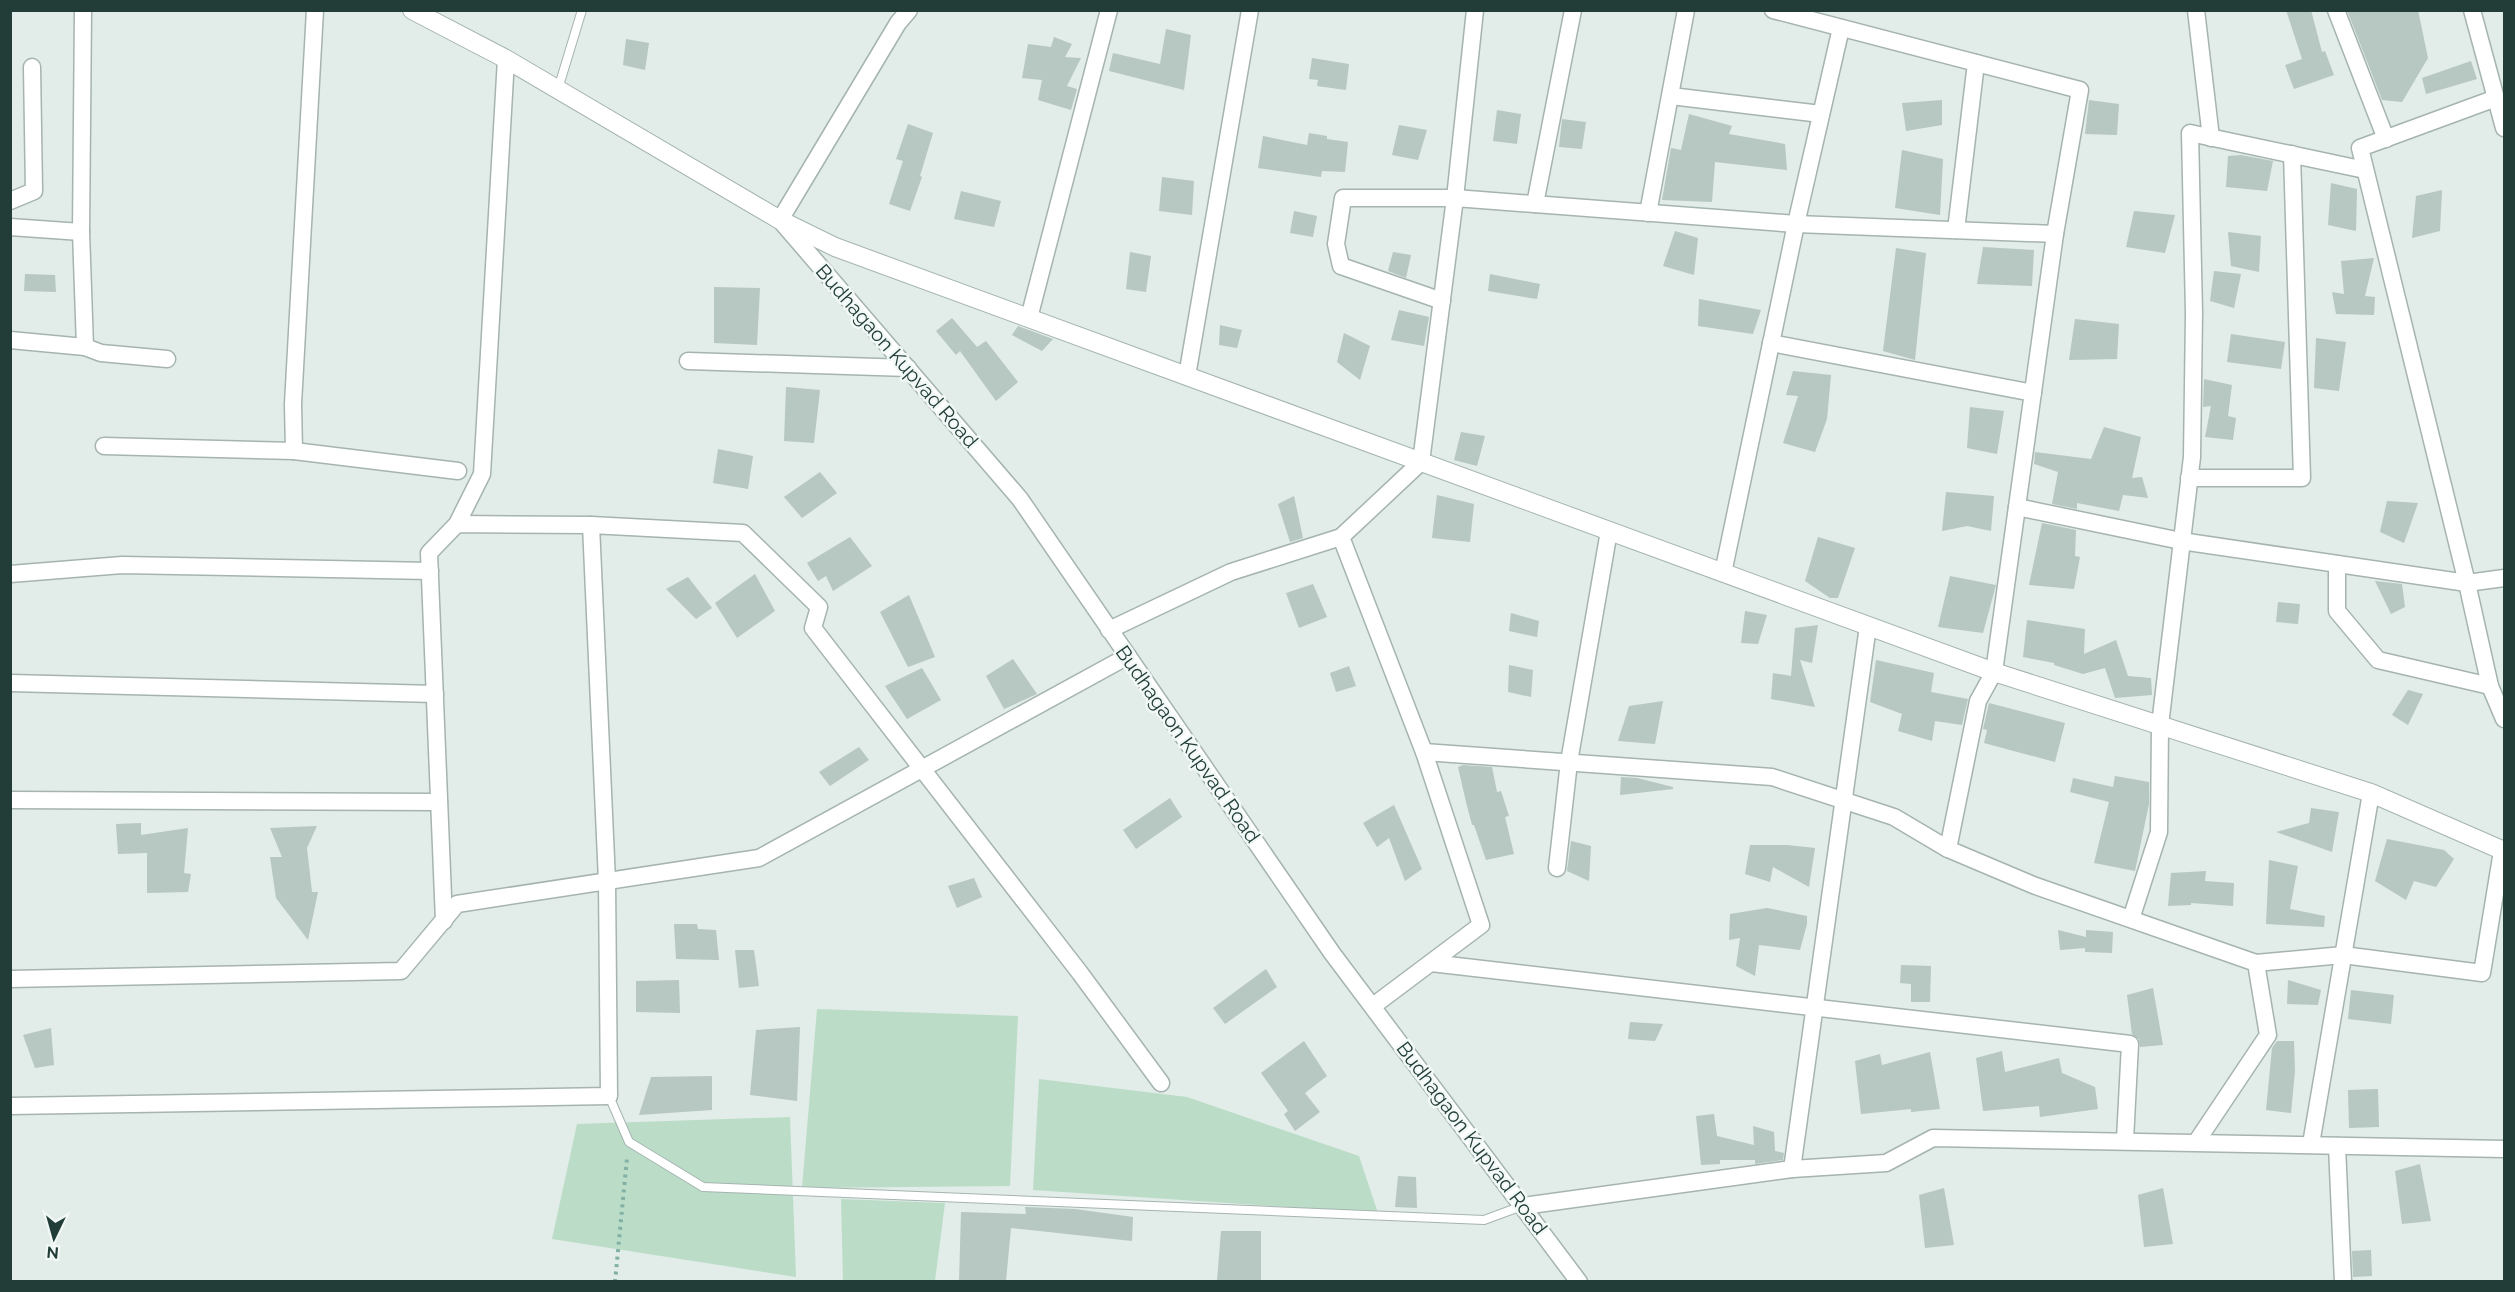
<svg xmlns="http://www.w3.org/2000/svg" width="2515" height="1292" viewBox="0 0 2515 1292" font-family="Raleway,sans-serif">
<style>
.green{fill:#bbddc7}
.building{fill:#b7c7c1}
.lines{fill:none;stroke-linecap:round;stroke-linejoin:round}
.service-casing{stroke:#a5b4b0;stroke-width:10}
.minor-casing{stroke:#a5b4b0;stroke-width:19}
.tertiary-casing{stroke:#a5b4b0;stroke-width:20}
.path{stroke:#82b0a5;stroke-width:4;stroke-dasharray:3 4.5;stroke-linecap:butt}
.service{stroke:#fff;stroke-width:8}
.minor{stroke:#fff;stroke-width:16}
.tertiary{stroke:#fff;stroke-width:18}
.labels{text-anchor:middle;stroke-width:5;stroke-linejoin:round;paint-order:stroke}
.street-label{font-size:20px;fill:#223d38;stroke:#f2f8f6}
</style>
<rect width="100%" height="100%" fill="#e2ece8"/>
<!-- green -->
<g class="green">
<polygon points="817,1009 1018,1016 1010,1186 802,1188"/>
<polygon points="1039,1079 1187,1097 1359,1156 1378,1213 1033,1190"/>
<polygon points="790,1117 796,1277 552,1239 577,1124"/>
<polygon points="841,1199 945,1203 935,1281 843,1281"/>
</g>
<!-- building -->
<g class="building">
<polygon points="2286,10 2311,10 2322,52 2325,51 2334,75 2294,89 2285,65 2302,59"/>
<polygon points="2347,10 2418,10 2428,58 2402,102 2382,100"/>
<polygon points="1166,29 1191,35 1184,90 1109,71 1113,53 1160,64"/>
<polygon points="1054,37 1072,44 1065,57 1081,58 1067,86 1077,89 1071,110 1038,100 1042,80 1022,78 1028,44 1051,47"/>
<polygon points="626,39 649,43 645,70 623,65"/>
<polygon points="1312,58 1349,64 1346,90 1317,86 1318,80 1309,79"/>
<polygon points="2471,61 2477,79 2426,94 2422,78"/>
<polygon points="1942,100 1942,125 1906,131 1902,103"/>
<polygon points="2089,100 2119,104 2117,135 2085,134"/>
<polygon points="1497,110 1521,114 1517,144 1493,141"/>
<polygon points="1689,114 1732,126 1729,134 1785,144 1787,170 1715,162 1712,202 1662,200 1671,148 1681,150"/>
<polygon points="1562,119 1586,122 1582,149 1559,147"/>
<polygon points="908,124 933,133 920,176 922,177 910,211 889,204 903,161 896,159"/>
<polygon points="1399,125 1427,130 1418,160 1392,155"/>
<polygon points="1309,133 1327,136 1327,139 1348,142 1345,172 1322,171 1321,177 1258,168 1263,136 1307,145"/>
<polygon points="1902,150 1943,159 1940,215 1895,208"/>
<polygon points="2241,155 2273,161 2267,191 2226,187 2228,156"/>
<polygon points="1162,177 1194,181 1192,215 1159,211"/>
<polygon points="2331,183 2357,189 2356,231 2328,225"/>
<polygon points="2442,190 2440,231 2412,238 2416,196"/>
<polygon points="961,191 1001,201 994,227 954,219"/>
<polygon points="1294,211 1317,216 1313,237 1290,233"/>
<polygon points="2134,211 2175,215 2165,253 2126,247"/>
<polygon points="1675,231 1698,238 1694,275 1663,266"/>
<polygon points="2228,232 2261,236 2259,272 2231,266"/>
<polygon points="1983,247 2034,250 2032,286 1977,284"/>
<polygon points="1896,248 1926,253 1915,360 1883,351"/>
<polygon points="1130,252 1151,256 1146,292 1126,289"/>
<polygon points="1393,252 1411,255 1406,278 1388,271"/>
<polygon points="2374,258 2365,296 2375,297 2374,315 2336,314 2332,292 2344,294 2341,261"/>
<polygon points="2214,271 2241,274 2234,308 2210,301"/>
<polygon points="25,274 55,275 56,292 24,291"/>
<polygon points="1490,274 1540,284 1537,299 1488,291"/>
<polygon points="714,287 760,288 757,345 714,343"/>
<polygon points="1699,299 1761,310 1753,334 1698,326"/>
<polygon points="1399,310 1429,317 1424,346 1391,340"/>
<polygon points="952,318 977,347 986,341 1018,382 996,401 960,351 956,355 936,331"/>
<polygon points="2075,319 2119,324 2117,359 2069,360"/>
<polygon points="1220,325 1242,330 1237,348 1219,345"/>
<polygon points="1018,326 1053,339 1042,351 1012,335"/>
<polygon points="1344,333 1370,346 1360,380 1337,362"/>
<polygon points="2231,334 2285,342 2281,369 2227,362"/>
<polygon points="2316,338 2346,342 2339,391 2314,388"/>
<polygon points="1793,371 1831,375 1827,419 1815,452 1783,443 1798,396 1786,395"/>
<polygon points="2204,379 2232,385 2228,416 2236,418 2233,440 2205,437 2211,406 2203,407"/>
<polygon points="786,387 820,390 814,443 784,441"/>
<polygon points="1970,407 2004,411 1997,454 1967,448"/>
<polygon points="2104,427 2141,437 2132,478 2142,477 2148,498 2123,495 2119,511 2077,503 2077,509 2052,504 2058,472 2034,464 2035,452 2091,459"/>
<polygon points="1461,432 1485,436 1477,466 1454,460"/>
<polygon points="718,449 753,456 748,489 713,483"/>
<polygon points="820,472 837,493 802,518 784,497"/>
<polygon points="1946,492 1994,496 1991,531 1967,526 1942,531"/>
<polygon points="1437,495 1474,504 1470,542 1432,538"/>
<polygon points="1294,496 1303,538 1290,542 1278,504"/>
<polygon points="2387,501 2418,503 2404,543 2380,532"/>
<polygon points="2042,523 2076,530 2075,556 2080,557 2074,589 2029,585"/>
<polygon points="850,537 872,566 833,591 826,576 818,581 807,563"/>
<polygon points="1818,537 1855,548 1838,598 1830,598 1805,581"/>
<polygon points="755,574 775,611 737,638 715,603"/>
<polygon points="1950,576 1996,585 1983,633 1938,627"/>
<polygon points="688,577 712,608 696,619 666,589"/>
<polygon points="2375,581 2402,584 2405,607 2391,614"/>
<polygon points="1313,584 1327,617 1299,628 1286,593"/>
<polygon points="909,595 935,657 908,667 880,612"/>
<polygon points="2278,602 2300,604 2298,624 2276,622"/>
<polygon points="1745,611 1767,615 1758,644 1741,643"/>
<polygon points="1511,613 1539,621 1537,637 1509,631"/>
<polygon points="2027,620 2085,629 2084,654 2116,640 2128,676 2151,678 2152,695 2115,698 2105,668 2083,674 2054,665 2054,663 2023,657"/>
<polygon points="1818,625 1812,663 1800,660 1815,707 1771,699 1773,673 1791,676 1795,628"/>
<polygon points="1013,659 1037,694 1004,709 986,676"/>
<polygon points="1876,660 1934,673 1931,692 1968,699 1962,725 1935,721 1932,741 1898,731 1902,714 1870,702"/>
<polygon points="1509,665 1533,670 1531,697 1508,692"/>
<polygon points="1349,666 1356,686 1336,692 1330,673"/>
<polygon points="922,668 941,700 907,719 885,686"/>
<polygon points="2408,690 2423,694 2408,725 2392,715"/>
<polygon points="1663,701 1655,744 1618,741 1629,706"/>
<polygon points="1989,703 2065,723 2055,762 1984,743 1987,730 1983,729"/>
<polygon points="859,747 869,760 830,786 819,772"/>
<polygon points="1463,765 1492,767 1497,792 1501,791 1509,816 1505,817 1514,854 1486,860 1474,825 1472,825 1466,802 1458,767"/>
<polygon points="2115,776 2149,782 2149,804 2135,871 2094,863 2109,802 2070,792 2073,778 2113,787"/>
<polygon points="1621,777 1637,778 1673,787 1673,789 1620,795"/>
<polygon points="1170,798 1182,817 1136,849 1123,830"/>
<polygon points="1394,805 1422,869 1405,881 1389,838 1377,847 1363,823"/>
<polygon points="2311,808 2339,812 2332,852 2276,832 2309,823"/>
<polygon points="141,823 141,835 188,828 184,873 191,874 188,892 147,893 147,853 118,854 116,824"/>
<polygon points="317,826 307,848 312,892 318,892 308,940 276,898 270,857 282,857 270,828"/>
<polygon points="2387,839 2444,850 2454,859 2436,887 2414,881 2406,900 2375,881"/>
<polygon points="1571,841 1591,846 1589,881 1567,871"/>
<polygon points="1750,845 1787,845 1815,848 1809,887 1773,867 1770,882 1745,874"/>
<polygon points="2269,860 2298,866 2290,909 2325,916 2324,927 2266,924"/>
<polygon points="2206,871 2205,881 2234,883 2233,906 2191,903 2191,905 2168,906 2171,873"/>
<polygon points="974,878 982,897 957,908 948,886"/>
<polygon points="1767,908 1807,916 1807,924 1800,950 1759,945 1755,976 1736,966 1740,938 1729,940 1730,914"/>
<polygon points="674,924 697,924 698,929 716,930 719,960 676,959"/>
<polygon points="2058,930 2086,937 2086,930 2113,932 2112,953 2085,952 2085,948 2060,950"/>
<polygon points="735,950 754,950 759,986 739,988"/>
<polygon points="1901,965 1931,966 1930,1002 1911,1002 1911,984 1900,983"/>
<polygon points="1266,969 1277,987 1225,1024 1213,1008"/>
<polygon points="679,980 680,1013 636,1012 636,981"/>
<polygon points="2288,980 2321,990 2318,1005 2287,1004"/>
<polygon points="2153,988 2163,1045 2140,1047 2139,1039 2132,1034 2127,995"/>
<polygon points="2351,990 2394,995 2391,1024 2348,1019"/>
<polygon points="1630,1022 1663,1024 1655,1041 1628,1039"/>
<polygon points="800,1027 797,1101 750,1095 756,1030"/>
<polygon points="51,1028 54,1065 35,1068 23,1035"/>
<polygon points="1304,1041 1327,1076 1305,1093 1320,1112 1295,1131 1284,1114 1288,1111 1261,1073"/>
<polygon points="2277,1041 2294,1041 2295,1071 2291,1113 2266,1110 2272,1048"/>
<polygon points="2002,1051 2005,1072 2059,1058 2062,1073 2095,1087 2098,1109 2040,1117 2039,1106 1983,1111 1976,1058"/>
<polygon points="1930,1052 1940,1109 1911,1112 1911,1109 1861,1114 1855,1061 1880,1054 1882,1065"/>
<polygon points="712,1076 712,1110 639,1115 651,1077"/>
<polygon points="2378,1089 2379,1127 2349,1128 2348,1090"/>
<polygon points="1714,1114 1717,1136 1754,1145 1753,1126 1774,1132 1775,1151 1784,1153 1783,1160 1755,1164 1755,1160 1720,1160 1720,1164 1701,1165 1696,1116"/>
<polygon points="2420,1164 2431,1221 2402,1224 2395,1171"/>
<polygon points="1398,1176 1416,1177 1417,1208 1395,1207"/>
<polygon points="1944,1188 1954,1245 1925,1248 1919,1195"/>
<polygon points="2163,1188 2173,1244 2144,1247 2138,1195"/>
<polygon points="1025,1207 1075,1209 1133,1217 1132,1241 1011,1228 1006,1281 959,1281 961,1212 1026,1214"/>
<polygon points="1221,1231 1261,1231 1261,1281 1217,1281"/>
<polygon points="2371,1250 2372,1276 2353,1277 2352,1251"/>
</g>
<g class="lines">
<!-- service casing -->
<g class="service-casing">
<g id="service">
<polyline points="558,89 582,10"/>
<polyline points="609,1096 629,1142 703,1187 1484,1220 1522,1206"/>
</g>
</g>
<!-- minor casing -->
<g class="minor-casing">
<g id="minor">
<polyline points="83,10 81,232 85,347"/>
<polyline points="909,10 898,23 780,220 1020,499 1332,953 1579,1282"/>
<polyline points="2196,10 2211,138"/>
<polyline points="2336,10 2386,139"/>
<polyline points="2472,10 2504,128"/>
<polyline points="1671,96 1821,114"/>
<polyline points="2496,98 2360,148 2467,583 2490,686 2504,719"/>
<polyline points="10,201 34,191 32,67"/>
<polyline points="1535,204 1573,10"/>
<polyline points="1648,213 1686,10"/>
<polyline points="10,227 81,232"/>
<polyline points="1956,230 1976,63"/>
<polyline points="1442,301 1341,266 1336,244 1343,198 1455,198 1475,10"/>
<polyline points="1029,318 1109,10"/>
<polyline points="10,340 85,347 101,353 167,359"/>
<polyline points="1771,343 2033,393"/>
<polyline points="688,361 908,368"/>
<polyline points="1187,376 1250,10"/>
<polyline points="104,446 294,451 293,404 315,10"/>
<polyline points="294,451 458,471"/>
<polyline points="2189,478 2302,478 2292,154"/>
<polyline points="2017,507 2181,541 2467,583 2504,578"/>
<polyline points="457,524 482,474 506,59"/>
<polyline points="2337,564 2337,611 2378,660 2490,686"/>
<polyline points="1723,573 1796,224 1841,28"/>
<polyline points="10,574 122,565 430,571"/>
<polyline points="1109,630 1231,572 1341,537"/>
<polyline points="10,683 435,694"/>
<polyline points="1424,752 1772,777 1894,817 1948,849 2033,885 2256,963 2268,1035 2197,1141"/>
<polyline points="10,800 439,802"/>
<polyline points="1948,849 1978,701 1994,672 2055,234"/>
<polyline points="1557,868 1569,762 1609,531"/>
<polyline points="2131,919 2159,832 2160,725 2192,457 2194,313 2190,133 2365,170"/>
<polyline points="444,921 429,553 457,524 591,525"/>
<polyline points="1431,963 2130,1044 2125,1140"/>
<polyline points="2256,963 2343,955 2482,973 2502,851"/>
<polyline points="10,979 401,971 457,904 759,858 1128,656"/>
<polyline points="1373,1006 1481,925 1424,752 1341,537 1421,462 1455,198 1796,224 2055,234 2080,90 1773,10"/>
<polyline points="10,1106 609,1096 607,881 591,525 743,533 819,607 813,628 1080,973 1161,1083"/>
<polyline points="2311,1144 2371,793"/>
<polyline points="2337,1146 2343,1282"/>
<polyline points="1792,1169 1868,626"/>
<polyline points="1523,1206 1792,1169 1886,1163 1933,1138 2504,1149"/>
</g>
</g>
<!-- tertiary casing -->
<g class="tertiary-casing">
<polyline id="tertiary" points="412,10 506,59 780,220 835,247 1994,672 2371,793 2504,851"/>
</g>
<!-- path -->
<polyline class="path" points="615,1282 627,1158"/>
<!-- service -->
<use href="#service" class="service"/>
<!-- minor -->
<use href="#minor" class="minor"/>
<!-- tertiary -->
<use href="#tertiary" class="tertiary"/>
</g>
<g class="labels">
<!-- street labels -->
<g class="street-label">
<text transform="translate(897 356) rotate(49)" y="7">Budhagaon Kupvad Road</text>
<text transform="translate(1188 744) rotate(55)" y="7">Budhagaon Kupvad Road</text>
<text transform="translate(1472 1138) rotate(53)" y="7">Budhagaon Kupvad Road</text>
</g>
</g>
<!-- border -->
<rect width="2515" height="1292" fill="none" stroke="#223d38" stroke-width="24"/>
<!-- north arrow -->
<g transform="translate(54 1238) rotate(185)" stroke="#f2f8f6" stroke-width="4.5" paint-order="stroke">
<path d="M0-4.5L10 22L0 15L-10 22Z" fill="#223d38"/>
<text y="-9" font-size="16" font-weight="bold" text-anchor="middle" fill="#223d38">N</text>
</g>
</svg>
